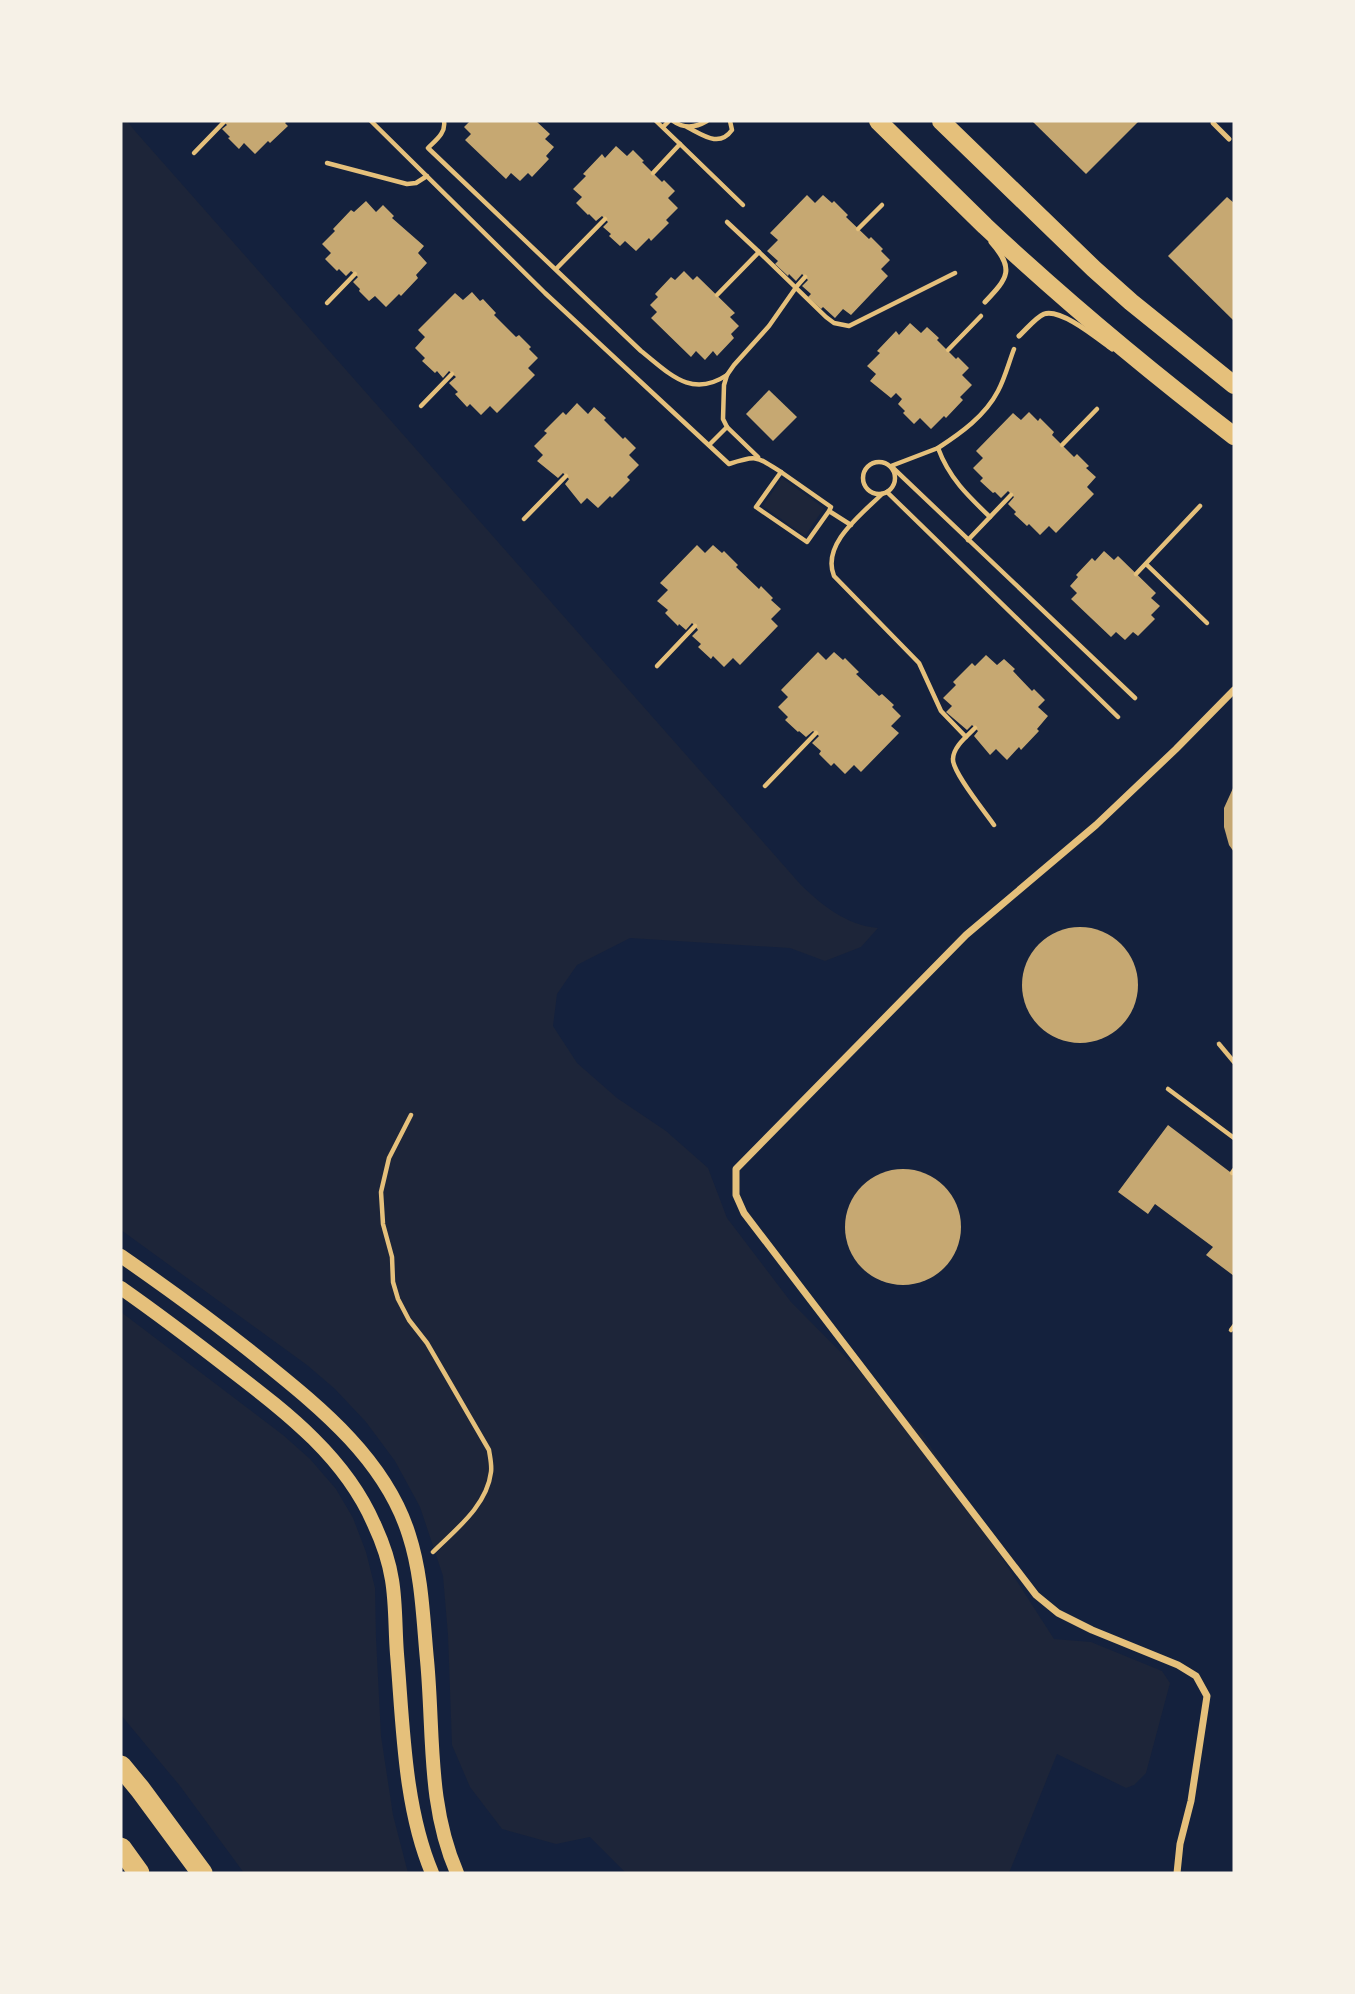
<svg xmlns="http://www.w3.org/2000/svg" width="1355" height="1994" viewBox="0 0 1355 1994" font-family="'Times New Roman',serif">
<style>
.green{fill:#1d2539}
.building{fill:#c6a872}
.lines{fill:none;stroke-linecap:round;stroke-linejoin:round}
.path{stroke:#e5c07b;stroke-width:4.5}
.service{stroke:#e5c07b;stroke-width:5}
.minor{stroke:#e5c07b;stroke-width:7}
.secondary{stroke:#e5c07b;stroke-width:14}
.primary{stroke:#e5c07b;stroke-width:18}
.motorway{stroke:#e5c07b;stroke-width:21}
</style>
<rect width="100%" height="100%" fill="#14213d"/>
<!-- green -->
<g class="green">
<path d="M 121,121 L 127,121 L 135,131 L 801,885 C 823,906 846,925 878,928 L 861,947 L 825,961 L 790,948 L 630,938 L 577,965 L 557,994 L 553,1026 L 577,1063 L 617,1098 L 666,1131 L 708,1168 L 727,1218 L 791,1302 L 923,1435 L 1054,1639 L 1091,1642 L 1162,1671 L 1170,1683 L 1146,1773 L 1134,1785 L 1126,1788 L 1057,1754 L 1009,1873 L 626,1873 L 590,1837 L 556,1844 L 502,1829 L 470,1787 L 452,1745 L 448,1635 L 443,1576 L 420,1507 L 395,1461 L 366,1422 L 335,1389 L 307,1365 L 121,1230 Z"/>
<polygon points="782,478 824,508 805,536 763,506"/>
<polygon points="121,1312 283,1435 310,1459 336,1489 353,1518 366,1552 375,1588 376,1638 381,1736 393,1815 408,1873 244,1873 180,1786 121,1715"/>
</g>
<!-- building -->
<g class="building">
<polygon points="223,121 287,121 285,123 288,126 270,143 268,141 255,154 244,143 239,149 228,138 230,137 222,129 227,125"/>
<polygon points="470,121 536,121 550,134 545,139 554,147 546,156 549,159 532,177 528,173 520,181 511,173 506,179 465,140 471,134 464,127"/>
<polygon points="1032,121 1139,121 1086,174"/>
<polygon points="616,146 627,156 633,150 644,161 642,162 662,182 664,180 675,191 668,198 678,208 666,220 669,223 651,241 649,238 636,251 625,241 620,246 609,236 611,234 603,227 608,222 602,216 596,221 589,214 588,215 576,203 582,197 573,189 586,176 583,174 602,154 605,158"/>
<polygon points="807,195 815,203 823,195 832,203 834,201 848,215 846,217 869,239 871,237 883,249 881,251 890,260 881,269 888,276 851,315 843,309 835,318 823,307 821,309 808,297 811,294 802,286 808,280 802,274 796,281 789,274 788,276 775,264 778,261 767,251 778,240 770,233"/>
<polygon points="1227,197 1234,203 1234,321 1168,256"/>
<polygon points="366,201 376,212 383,205 394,216 392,218 424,246 418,253 427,263 416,275 418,278 401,296 399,294 386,307 375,296 369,301 359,291 360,289 353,282 358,277 351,271 346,276 339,269 337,271 325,259 331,253 322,244 335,231 333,229 351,210 354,212"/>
<polygon points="684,271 693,280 697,276 735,313 730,317 739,326 731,334 734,338 717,356 713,351 705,360 696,351 691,357 651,318 657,312 650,305 658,297 655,294 671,277 675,280"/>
<polygon points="472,292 480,301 483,299 496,313 494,315 516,337 519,335 531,347 529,349 538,358 528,368 535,375 497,413 490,406 481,415 470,404 467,407 455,394 458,392 449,383 456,377 449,371 443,378 437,371 435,373 422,361 425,358 415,348 425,337 418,330 455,293 463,300"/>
<polygon points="910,323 921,333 927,327 939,338 937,340 956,359 958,357 969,368 962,375 972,385 960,397 963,400 946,418 944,416 931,429 920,418 914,424 903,413 905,411 898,404 902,399 896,393 891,398 870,381 876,374 867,366 880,353 877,351 896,331 899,335"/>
<polygon points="769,390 797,417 773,441 746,414"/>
<polygon points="577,403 588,414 594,407 606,418 604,420 623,439 625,437 636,448 629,455 639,465 627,477 630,480 612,498 610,496 598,508 587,498 581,504 565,484 569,479 563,473 558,478 537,461 543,455 534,446 547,433 544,431 563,412 566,415"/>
<polygon points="1029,412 1038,421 1040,418 1054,432 1052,435 1074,457 1077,454 1089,466 1086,468 1096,477 1087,487 1094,494 1056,533 1049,526 1040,535 1029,524 1027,526 1014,514 1016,512 1008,504 1014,497 1008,491 1001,498 995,492 993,493 980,481 983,478 973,468 983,458 976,451 1013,413 1021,420"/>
<polygon points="697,545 705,553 713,545 722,553 724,551 738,565 736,567 759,589 761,586 773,598 771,600 781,609 771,619 778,626 740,665 733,658 724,667 713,656 711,659 698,647 701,644 692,636 698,630 695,626 692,623 686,630 679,624 678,626 665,613 668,610 657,601 668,590 660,583"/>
<polygon points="1104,551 1114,560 1118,556 1156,593 1151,598 1160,606 1151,615 1155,619 1138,636 1133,632 1125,640 1116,632 1111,637 1071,599 1077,593 1070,586 1078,577 1076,575 1092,558 1095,561"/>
<polygon points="818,652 826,660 834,652 843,660 845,658 859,672 856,674 879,696 882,694 894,705 892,707 901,716 891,726 899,733 861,772 854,765 845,774 834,763 831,766 819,754 821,751 812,743 819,736 813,731 806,737 799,731 798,732 785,720 788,717 778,707 788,697 781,690"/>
<polygon points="986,655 997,665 1004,659 1015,669 1013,671 1032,691 1034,689 1045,700 1038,707 1048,716 1037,729 1039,731 1021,750 1019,747 1007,760 996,749 990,755 974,736 978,731 972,725 967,730 946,712 952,706 943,698 956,685 953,682 972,663 975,666"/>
<polygon points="1234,786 1234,852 1229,845 1224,827 1224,808"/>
<circle cx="1080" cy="985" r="58"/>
<polygon points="1168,1125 1234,1175 1234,1276 1206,1255 1213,1247 1155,1204 1148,1214 1118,1192"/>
<circle cx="903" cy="1227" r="58"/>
</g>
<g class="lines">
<!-- path -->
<g class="path">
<path d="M 371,121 L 545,293 L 729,464 C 757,455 756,456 781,472"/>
<path d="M 444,121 C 446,133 436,140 428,148 L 641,351 C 669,373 691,399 727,375"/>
<polyline points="656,121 680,144"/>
<path d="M 673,121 C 684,129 695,128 707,121"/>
<polyline points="663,127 669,121"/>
<path d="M 687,127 C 703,135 719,148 732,130 L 730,121"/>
<polyline points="194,153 224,122"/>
<polyline points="327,163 407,184 416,183 427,176"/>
<polyline points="653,173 680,144 743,205"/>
<polyline points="727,222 759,252"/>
<polyline points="858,229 882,205"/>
<polyline points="556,269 605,219"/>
<polyline points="717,295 759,252 826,317 834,323 849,326 955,273"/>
<polyline points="327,303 355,274"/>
<polyline points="948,350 981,316"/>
<polyline points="421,406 452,374"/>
<polyline points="709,445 727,427"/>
<polyline points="1062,445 1097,409"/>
<polyline points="938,448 891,466 1135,698"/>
<polyline points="758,457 727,427 723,419 724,385 727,375 734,365 769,326 797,286 805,277"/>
<circle cx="879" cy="478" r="16"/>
<polyline points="887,492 1118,717"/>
<path d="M 882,494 C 862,514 821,544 834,576 L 919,663 L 941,711 L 966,737"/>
<polyline points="829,511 831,507 781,472 756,507 807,542 829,511 851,525"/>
<path d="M 990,517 C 968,496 949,478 938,448 C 961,433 985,416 998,391 C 1005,378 1009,362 1014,349"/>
<polyline points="524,519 566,476"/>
<polyline points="968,540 1011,495"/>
<polyline points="1146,564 1207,623"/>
<polyline points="1136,574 1200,506"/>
<polyline points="657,666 695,626"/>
<path d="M 975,728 C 967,736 953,747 953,759 C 952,772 986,813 994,825"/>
<polyline points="765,786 816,733"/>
<polyline points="1219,1044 1234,1062"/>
<polyline points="1168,1089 1234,1138"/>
<path d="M 411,1115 L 389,1158 L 381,1192 L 383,1224 L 392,1257 L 393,1282 L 398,1299 L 409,1320 L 427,1343 L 489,1450 C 490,1457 492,1465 491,1472 C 487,1506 455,1530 433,1552"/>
<polyline points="1232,1173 1234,1170"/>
<polyline points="1231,1330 1234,1326"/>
</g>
<!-- service -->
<g class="service">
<polyline points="1213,123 1229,139"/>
<path d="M 985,302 C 1008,278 1015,269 991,242"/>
<path d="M 1019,336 C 1027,329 1035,318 1044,314 C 1061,308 1098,339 1112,349"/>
</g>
<!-- minor -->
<polyline class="minor" points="1177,1873 1180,1844 1191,1801 1207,1696 1196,1676 1178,1665 1092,1630 1058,1613 1036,1595 744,1213 736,1195 736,1169 966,935 1096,825 1176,749 1234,690"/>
<!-- secondary -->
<g class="secondary">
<path d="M 121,1256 C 170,1290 218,1325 265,1363 C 322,1409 386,1461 409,1535 C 422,1575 423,1618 427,1660 C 434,1733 427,1804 457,1873"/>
<path d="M 121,1288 C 158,1314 195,1342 231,1370 C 287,1413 345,1457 374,1524 C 382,1541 389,1561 392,1580 C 396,1604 395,1629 397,1654 C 403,1724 404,1807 432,1873"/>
</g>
<!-- primary -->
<g class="primary">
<path d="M 878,121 C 914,156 949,191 985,226 C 1064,300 1148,370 1234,436"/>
<polyline points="941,121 1094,269 1131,302 1234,385"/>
</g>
<!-- motorway -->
<g class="motorway">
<polyline points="121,1766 140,1789 202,1873"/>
<polyline points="121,1848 139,1873"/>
</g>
</g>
<!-- border -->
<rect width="1355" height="1994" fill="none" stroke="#f6f1e7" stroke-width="245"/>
</svg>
